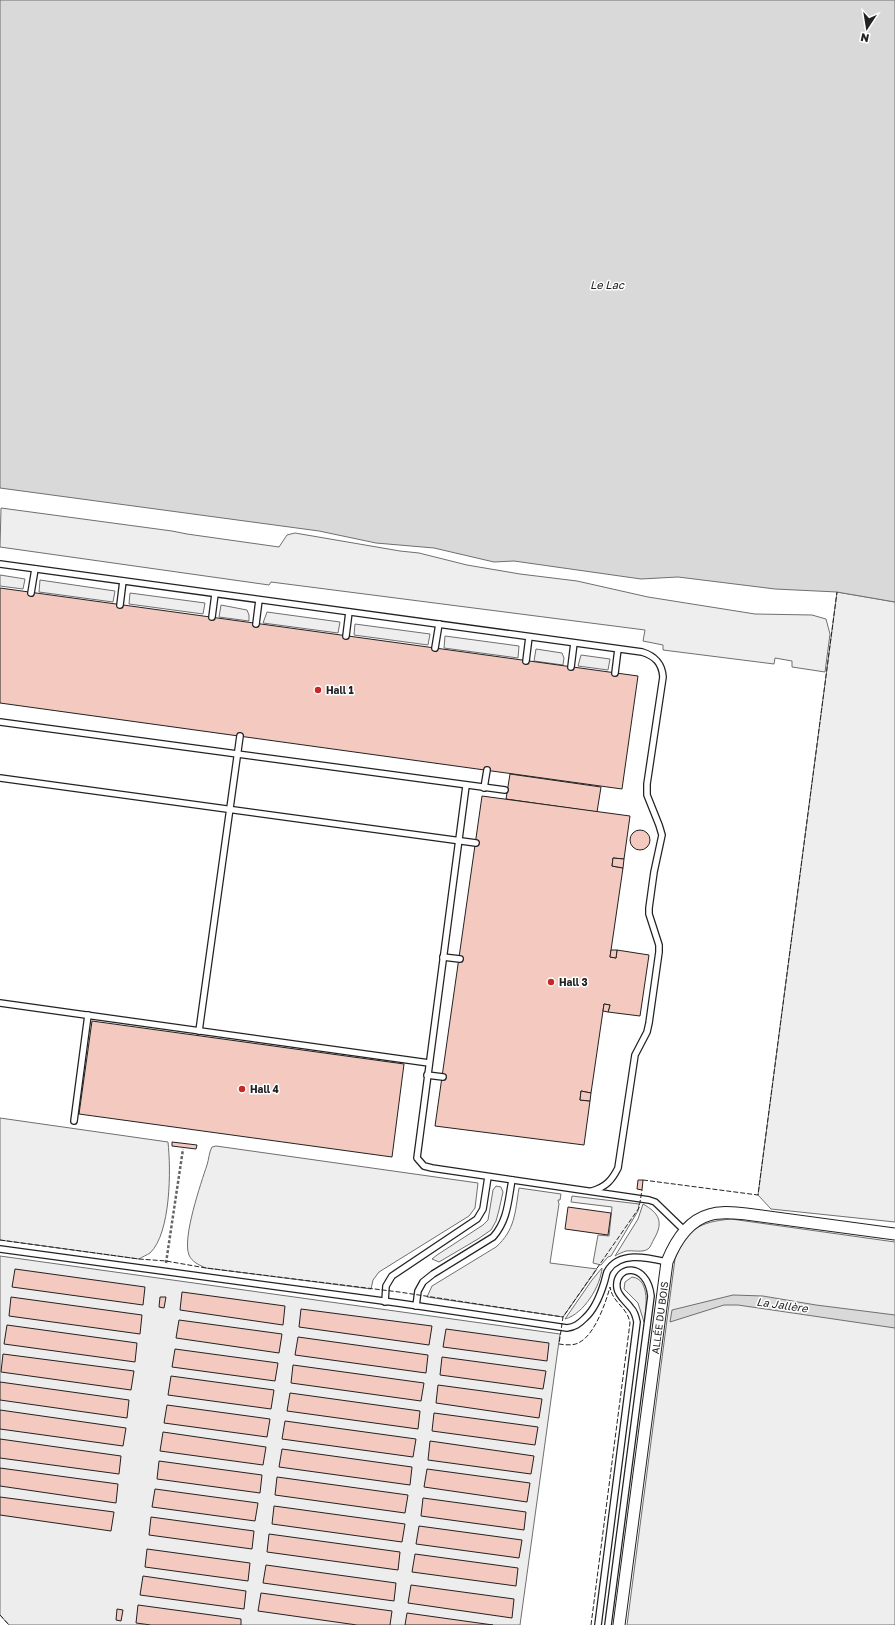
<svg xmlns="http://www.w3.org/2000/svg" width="895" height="1625" viewBox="0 0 895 1625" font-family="'Golos Text',sans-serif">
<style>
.green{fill:#eee;stroke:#6f6f6f}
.parking{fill:#ededed;stroke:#6f6f6f}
.water{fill:#d9d9d9;stroke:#6f6f6f}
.building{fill:#f3c9c0;stroke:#222}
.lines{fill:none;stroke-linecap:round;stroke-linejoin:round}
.service-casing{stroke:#222;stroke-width:8}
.minor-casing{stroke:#222;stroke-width:13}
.path{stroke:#646464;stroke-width:2.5;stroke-dasharray:3 2;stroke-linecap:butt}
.service{stroke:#fff;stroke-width:5.5}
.minor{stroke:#fff;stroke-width:11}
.fence{stroke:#222;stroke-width:1;stroke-dasharray:5 2;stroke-linecap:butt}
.poi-dot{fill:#c62828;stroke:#fff;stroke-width:1.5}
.labels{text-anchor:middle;stroke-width:3;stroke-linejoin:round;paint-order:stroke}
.poi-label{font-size:10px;font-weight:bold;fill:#222;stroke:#fff;text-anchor:start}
.street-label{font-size:10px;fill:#222;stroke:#fff}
.water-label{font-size:11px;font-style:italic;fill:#222;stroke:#fff}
</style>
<rect width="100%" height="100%" fill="#fff"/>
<!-- green -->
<g class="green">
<polygon points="1,508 172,531 187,534 279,547 287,535 295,533 400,551 419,553 467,565 520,574 577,581 648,597 755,614 812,615 826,619 830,634 825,672 792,667 792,661 775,658 774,664 663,650 663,645 643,641 645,630 271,582 269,585 0,547"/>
<polygon points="0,575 25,579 23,589 0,586"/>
<polygon points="40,580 115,591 113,602 39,592"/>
<polygon points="837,592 895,602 895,1222 771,1209 758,1195"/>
<polygon points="130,593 205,603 203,614 129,604"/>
<polygon points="221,605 247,610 249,615 249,621 219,617"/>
<polygon points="267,612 340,622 338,633 263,623"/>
<polygon points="355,624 430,634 428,645 354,635"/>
<polygon points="445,636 519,646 518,658 444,648"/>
<polygon points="536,649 562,653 564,658 563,665 534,661"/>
<polygon points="581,655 610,659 608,670 578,666"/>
<path d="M 0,1118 L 168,1142 C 171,1169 171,1233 150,1253 C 147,1255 142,1257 139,1259 L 0,1240 Z"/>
<path d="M 216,1146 L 478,1183 L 475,1208 L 469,1216 L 379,1272 L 373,1280 L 371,1289 L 206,1268 C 199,1265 192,1262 189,1255 C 182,1238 201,1183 207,1165 C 209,1159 209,1152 212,1147 Z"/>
<polygon points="496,1186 501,1187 503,1192 499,1210 496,1221 491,1230 478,1239 439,1262 432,1259 437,1255 483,1225 488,1220 493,1190"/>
<path d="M 519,1188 L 561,1194 L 560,1200 L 558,1200 L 559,1204 L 550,1263 L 597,1269 L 563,1317 L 427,1297 L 432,1286 L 496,1247 C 515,1230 515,1213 519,1188 Z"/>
<polygon points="572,1196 639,1204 638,1211 611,1256 608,1257 601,1265 593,1263 598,1235 609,1236 612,1207 571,1202"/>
<path d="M 643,1204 C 659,1213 664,1222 654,1239 C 652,1242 651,1247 648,1249 C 642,1253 633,1250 626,1251 C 623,1252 618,1254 615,1256 L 638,1219 Z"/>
<path d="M 731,1219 L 895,1242 L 895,1625 L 627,1625 L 675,1259 C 687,1229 699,1222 731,1219 Z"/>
<path d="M 602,1268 C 601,1285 584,1314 565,1319 L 592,1280 Z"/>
<path d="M 632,1277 C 651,1279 646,1310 644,1322 L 638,1303 L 624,1289 L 625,1282 Z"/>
</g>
<!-- parking -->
<polygon class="parking" points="0,1256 560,1334 520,1625 9,1625 0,1615"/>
<!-- water -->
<g class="water">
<polygon points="0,0 895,0 895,602 837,592 775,589 678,577 641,579 514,561 494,562 434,548 376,543 319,531 0,488"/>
<polygon points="733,1295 763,1296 816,1305 895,1315 895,1328 738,1305 724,1305 670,1322 672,1310"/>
</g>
<!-- building -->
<g class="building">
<polygon points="0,588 638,676 622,789 0,703"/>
<polygon points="510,774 601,787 597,812 506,799"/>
<polygon points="482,796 630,816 624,859 613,858 612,866 623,868 610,957 616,958 617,950 649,955 640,1016 608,1012 610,1005 604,1004 591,1093 581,1091 580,1100 590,1101 584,1145 435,1126"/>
<circle cx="640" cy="840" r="10"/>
<polygon points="613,858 624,859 623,868 612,866"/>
<polygon points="611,950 617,950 616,958 610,957"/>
<polygon points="604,1004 610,1005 608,1012 603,1011"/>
<polygon points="92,1021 404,1064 392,1157 79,1114"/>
<polygon points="581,1091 591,1093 590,1101 580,1100"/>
<polygon points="172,1142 197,1145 196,1149 172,1146"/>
<polygon points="638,1180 643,1180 642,1190 637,1189"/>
<polygon points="568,1207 611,1213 608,1235 565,1229"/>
<polygon points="15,1269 145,1287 143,1305 12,1287"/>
<polygon points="182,1292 285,1306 283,1325 180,1310"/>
<polygon points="11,1297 142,1315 140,1334 9,1316"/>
<polygon points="160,1297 166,1297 164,1308 159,1307"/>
<polygon points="301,1309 432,1326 429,1345 299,1327"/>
<polygon points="179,1320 282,1334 279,1353 176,1338"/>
<polygon points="7,1325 137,1343 135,1362 4,1344"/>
<polygon points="446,1329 549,1343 547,1361 443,1347"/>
<polygon points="298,1337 428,1355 426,1373 295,1355"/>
<polygon points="175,1349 278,1363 275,1381 172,1367"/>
<polygon points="3,1354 134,1371 131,1390 1,1372"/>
<polygon points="442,1357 546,1371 543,1389 440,1375"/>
<polygon points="293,1365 424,1383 421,1401 291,1383"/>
<polygon points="171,1376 274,1390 271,1409 168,1395"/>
<polygon points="0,1382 129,1400 127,1418 0,1400"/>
<polygon points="438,1385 542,1399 539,1418 436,1403"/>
<polygon points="290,1393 420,1411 418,1429 287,1411"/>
<polygon points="167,1405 270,1419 267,1437 164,1423"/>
<polygon points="0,1410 126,1428 123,1446 0,1429"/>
<polygon points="434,1413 538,1427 535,1445 432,1431"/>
<polygon points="285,1421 416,1439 413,1457 282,1439"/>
<polygon points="163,1432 266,1447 263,1465 160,1451"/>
<polygon points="0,1439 121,1456 119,1474 0,1458"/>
<polygon points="430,1441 534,1456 531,1474 428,1460"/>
<polygon points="282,1449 412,1467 410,1485 279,1467"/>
<polygon points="159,1461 262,1475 260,1493 157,1479"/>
<polygon points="0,1468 118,1484 116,1503 0,1486"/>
<polygon points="427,1469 530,1483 527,1502 424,1487"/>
<polygon points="277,1477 408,1495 405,1513 275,1495"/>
<polygon points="155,1489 258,1503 255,1521 152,1507"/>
<polygon points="0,1497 114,1512 111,1531 0,1515"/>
<polygon points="423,1498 526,1512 524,1530 421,1516"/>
<polygon points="274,1506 405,1524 402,1542 272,1524"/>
<polygon points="151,1517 254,1531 252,1549 149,1535"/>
<polygon points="419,1526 522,1540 519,1558 416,1544"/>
<polygon points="269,1534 400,1552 398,1570 267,1552"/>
<polygon points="147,1549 250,1563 248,1581 145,1567"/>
<polygon points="415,1554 518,1568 516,1586 412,1572"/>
<polygon points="266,1565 396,1583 394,1601 263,1583"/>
<polygon points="143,1576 246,1591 244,1609 140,1595"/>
<polygon points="411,1585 514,1599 512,1618 408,1603"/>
<polygon points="261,1593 392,1611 390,1625 357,1625 258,1611"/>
<polygon points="138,1605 241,1619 241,1625 151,1625 136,1623"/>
<polygon points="117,1609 123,1610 121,1621 116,1620"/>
<polygon points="407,1613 493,1625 405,1625"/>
</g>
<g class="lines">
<!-- service casing -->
<g class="service-casing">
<g id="service">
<path d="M 0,564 L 642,652 C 655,656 662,663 663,677 L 647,784 L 647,795 L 659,825 L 662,835 L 654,872 L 649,908 L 649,914 L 659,945 L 659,952 L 649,1023 L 647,1032 L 635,1055 L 618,1168 C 612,1180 606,1187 592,1191"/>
<polyline points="31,593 35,569"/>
<polyline points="120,605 123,581"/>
<polyline points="212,617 215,594"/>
<polyline points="256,624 259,600"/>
<polyline points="346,636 349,612"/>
<polyline points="435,648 439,624"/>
<polyline points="526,661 529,637"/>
<polyline points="571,667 574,643"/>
<polyline points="615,673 618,649"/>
<polyline points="0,722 505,790"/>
<polyline points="0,778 476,843"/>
<polyline points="466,786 417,1158 424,1166 432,1168 649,1200 655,1202 685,1231"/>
<polyline points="484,788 487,770"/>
<polyline points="443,957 460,959"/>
<polyline points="0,1003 429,1063"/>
<polyline points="199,1031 240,736"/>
<polyline points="427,1075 443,1077"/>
<polyline points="74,1121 88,1015"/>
<path d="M 0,1249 L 398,1303 L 567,1328 C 575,1327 579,1324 585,1318 C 595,1309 600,1296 604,1283 C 605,1280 606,1275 607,1272 C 619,1250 649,1258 667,1262"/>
<polyline points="385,1302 386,1286 392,1276 477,1219 483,1209 488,1177"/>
<path d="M 416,1306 L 418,1291 L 423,1282 L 433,1274 L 493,1237 C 508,1220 508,1201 512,1180"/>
<path d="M 598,1625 L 637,1322 C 636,1317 635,1312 631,1308 C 626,1301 618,1296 617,1288 C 614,1265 647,1261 651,1296 L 608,1625"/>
</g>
</g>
<!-- minor casing -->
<g class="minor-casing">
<g id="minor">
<path id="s1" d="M 619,1625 L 667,1262 C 675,1242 687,1221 709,1215 C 721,1211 734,1213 746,1214 L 895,1234"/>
</g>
</g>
<!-- path -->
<polyline class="path" points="166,1263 183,1149"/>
<!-- service -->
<use href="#service" class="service"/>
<!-- minor -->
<use href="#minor" class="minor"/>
<!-- fence -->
<g class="fence">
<polyline points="643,1180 758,1195 837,592"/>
<polyline points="0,1240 139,1259 166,1261 206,1268 399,1292 563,1317"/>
<polyline points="0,1615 9,1625"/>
<path d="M 591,1625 L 630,1323 C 627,1306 613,1304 610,1287 C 606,1302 595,1334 580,1342 C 574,1346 566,1345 559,1344 L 563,1317 L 639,1208 L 642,1190"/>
</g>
</g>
<!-- markers -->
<g class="poi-dot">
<circle cx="318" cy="690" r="4"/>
<circle cx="551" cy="982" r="4"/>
<circle cx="242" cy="1089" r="4"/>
</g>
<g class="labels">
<!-- poi labels -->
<g class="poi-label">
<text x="326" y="694">Hall 1</text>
<text x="559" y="986">Hall 3</text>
<text x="250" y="1093">Hall 4</text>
</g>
<!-- street labels -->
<g class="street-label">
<text dy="4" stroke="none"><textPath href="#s1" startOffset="310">ALLÉE DU BOIS</textPath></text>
</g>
<!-- water labels -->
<g class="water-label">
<text x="607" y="289">Le Lac</text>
<text transform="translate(782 1305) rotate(8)" y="4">La Jallère</text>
</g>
</g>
<!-- north arrow -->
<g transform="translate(867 28) rotate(192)" stroke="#ffffff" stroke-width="3" paint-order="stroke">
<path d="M0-3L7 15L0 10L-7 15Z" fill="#222222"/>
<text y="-6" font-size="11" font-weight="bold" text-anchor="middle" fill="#222222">N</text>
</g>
</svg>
